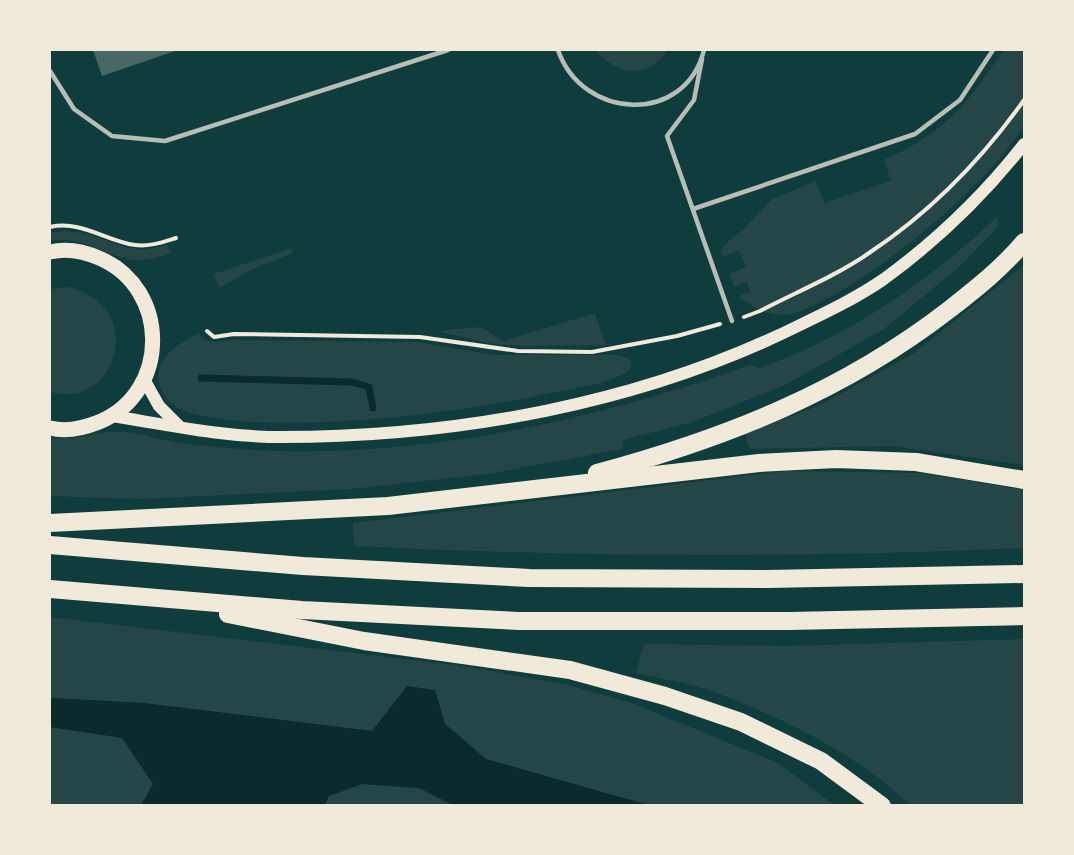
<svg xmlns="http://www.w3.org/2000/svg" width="1074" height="855" viewBox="0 0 1074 855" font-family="'Fira Sans Condensed',sans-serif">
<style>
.green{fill:#244646}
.water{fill:#0a2a2b}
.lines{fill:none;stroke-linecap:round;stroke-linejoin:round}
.stream{stroke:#0a2a2b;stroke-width:7}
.building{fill:#486865}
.path{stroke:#f1e9da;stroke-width:4}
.service{stroke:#b8beb3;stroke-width:4.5}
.secondary{stroke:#f1e9da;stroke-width:12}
.primary{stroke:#f1e9da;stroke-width:15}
.motorway{stroke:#f1e9da;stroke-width:18}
</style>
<rect width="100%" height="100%" fill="#0f3d3e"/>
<!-- green -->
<g class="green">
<path d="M 595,50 L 668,50 C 647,80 618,76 595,50 Z"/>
<path d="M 1004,50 L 1024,50 C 1024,63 1028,119 1023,127 C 986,188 861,292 794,313 C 774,319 753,309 739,296 L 750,292 L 747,282 L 734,287 L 729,274 L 746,267 L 739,250 L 723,257 L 721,252 L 724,245 L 744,229 L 772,199 L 816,181 L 824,203 L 891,181 L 884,160 C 947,132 966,104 1004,50 Z"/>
<path d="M 997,217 L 999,226 L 960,266 L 884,329 L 785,385 L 693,422 L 622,440 L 623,449 L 487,474 L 351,489 L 139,499 L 50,496 L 50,437 C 74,443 100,429 126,432 C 144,434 161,440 179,443 C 212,447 246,450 279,451 C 439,455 601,418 750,365 L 759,368 C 850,336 927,283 997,217 Z"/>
<path d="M 65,231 L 88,234 L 125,247 L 142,250 L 167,245 L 172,253 C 159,257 149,261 135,260 C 105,257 82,234 50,241 L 50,233 Z"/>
<polygon points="292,248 293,253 253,269 219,288 214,274"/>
<polygon points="1024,265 1024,465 893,446 750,449 745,434 820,405 914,353"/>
<path d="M 69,287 C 150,309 115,411 50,392 L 50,289 Z"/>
<polygon points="595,313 606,345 522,346 494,344 435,331 481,327 503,341"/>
<path d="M 198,334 C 209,345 217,342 231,340 L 418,342 L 495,355 L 613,355 L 628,358 L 631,363 L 630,370 C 610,384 580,387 556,392 C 480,408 404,419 326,422 C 292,423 256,424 222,419 C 206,416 177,413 167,399 C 144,369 171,346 198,334 Z"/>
<path d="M 784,471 L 920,473 L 1024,490 L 1024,548 C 801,558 577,557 354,546 L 353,523 Z"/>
<polygon points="50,617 464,666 567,685 629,702 778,763 834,805 648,805 486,759 445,724 435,690 372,731 143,703 50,698"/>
<path d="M 1024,639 L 1024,805 L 910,805 C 856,753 778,715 708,690 C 685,682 660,679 636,673 L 644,644 L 787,646 Z"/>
<polygon points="50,727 122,737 154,784 141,805 50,805"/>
<polygon points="362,784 419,788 453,805 325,806 329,796"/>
</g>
<!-- water -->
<polygon class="water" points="407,686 435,690 445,724 486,759 648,805 453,805 419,788 362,784 329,796 325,805 141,805 153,784 122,738 50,727 50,698 143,703 372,731"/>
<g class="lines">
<!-- stream -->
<polyline class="stream" points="201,378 352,382 369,387 373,408"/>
</g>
<!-- building -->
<polygon class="building" points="93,50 178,50 102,76"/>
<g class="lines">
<!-- path -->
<g class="path">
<path d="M 50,227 C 81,220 106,241 135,245 C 149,247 163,242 176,238"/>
<path d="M 744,317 L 760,311 C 796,292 836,276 869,253 C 929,213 982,159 1024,100"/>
<polyline points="207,331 214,337 234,334 420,337 518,351 592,352 677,336 720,324"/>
</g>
<!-- service -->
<g class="service">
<path d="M 558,50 C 582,120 685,126 704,50"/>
<polyline points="702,59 694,100 667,136 732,321"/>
<polyline points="50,71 74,109 112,136 165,141 448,50"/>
<polyline points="693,209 915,134 960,100 993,50"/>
</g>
<!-- secondary -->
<g class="secondary">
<polyline points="145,381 159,406 180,427"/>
<path d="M 112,416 C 168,425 224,437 281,437 C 457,437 641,404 800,325 C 829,311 858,297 884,279 C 936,241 984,195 1024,144"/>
</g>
<!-- primary -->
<path class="primary" d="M 50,252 C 66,248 83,251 99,258 C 170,288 171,392 99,422 C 84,428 66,432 50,428"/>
<!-- motorway -->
<g class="motorway">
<path d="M 597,473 C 726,438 843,392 950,309 C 977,288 1002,268 1024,242"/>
<polyline points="50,523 388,506 759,463 836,459 916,462 1024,480"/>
<polyline points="50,545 303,566 529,578 768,579 1024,574"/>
<polyline points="50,589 302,610 519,621 789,621 1024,616"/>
<polyline points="228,614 364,641 570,670 665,696 741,722 821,761 882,806"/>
</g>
</g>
<!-- border -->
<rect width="1074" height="855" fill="none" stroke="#f1e9da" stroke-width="102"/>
</svg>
